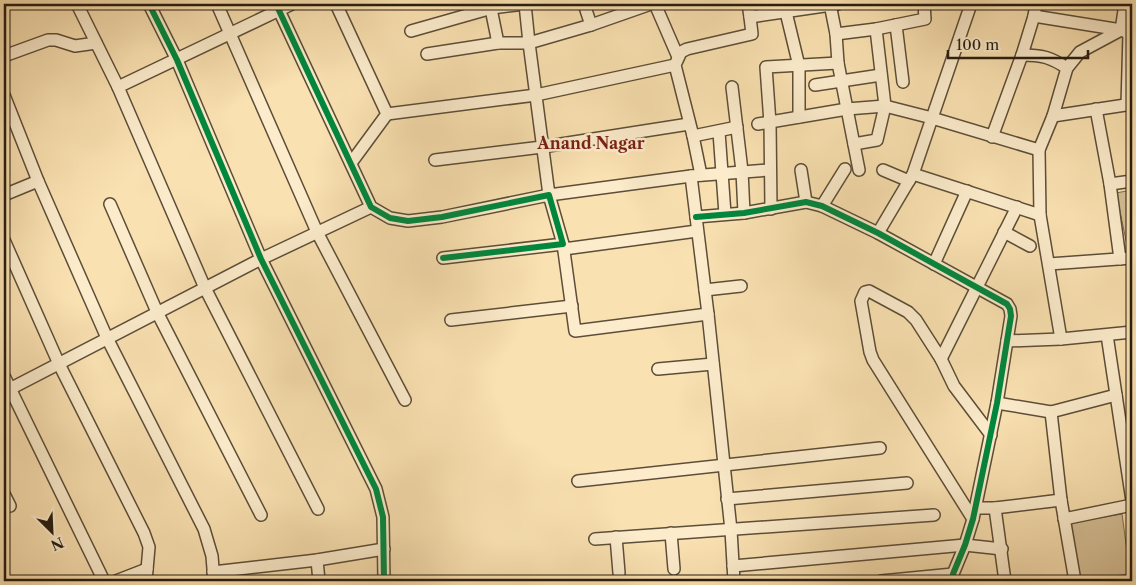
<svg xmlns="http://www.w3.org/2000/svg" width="1136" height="585" viewBox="0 0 1136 585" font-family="'Libre Caslon Text',serif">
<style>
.green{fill:#d6c096;stroke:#7e6e53}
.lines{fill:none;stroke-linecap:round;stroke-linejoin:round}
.minor-casing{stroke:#5c4e38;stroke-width:14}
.minor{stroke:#fceccc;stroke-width:11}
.cycleway-casing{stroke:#fceccc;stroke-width:9}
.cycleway{stroke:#00873e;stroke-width:6}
.labels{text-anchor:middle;stroke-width:5;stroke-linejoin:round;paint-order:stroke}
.neighbourhood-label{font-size:16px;font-weight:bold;fill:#7a1f14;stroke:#fceccc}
</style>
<rect width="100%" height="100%" fill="#fae1b1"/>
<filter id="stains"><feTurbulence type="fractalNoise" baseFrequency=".004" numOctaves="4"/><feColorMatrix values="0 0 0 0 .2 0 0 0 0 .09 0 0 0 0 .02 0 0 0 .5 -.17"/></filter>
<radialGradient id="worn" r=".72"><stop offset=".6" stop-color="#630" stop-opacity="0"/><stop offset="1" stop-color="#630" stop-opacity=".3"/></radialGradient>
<!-- green -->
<g class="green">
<polygon points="1132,190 1132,245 1127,245 1116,193"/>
<polygon points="1122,514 1130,574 1078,580 1070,523"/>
</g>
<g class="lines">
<!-- minor casing -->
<g class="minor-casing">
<g id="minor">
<polyline points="77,4 118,87 205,288 318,509"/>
<polyline points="149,4 177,60 261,259 376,489 383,517 384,581"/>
<polyline points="217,4 317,232 405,400"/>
<polyline points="276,4 371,207 390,218 408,221 442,217 549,195 563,244 443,258"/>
<polyline points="336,4 387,114 351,163"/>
<polyline points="490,4 498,43 529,43 549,195 691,176 769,170"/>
<polyline points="525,4 529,43 591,25 651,4"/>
<polyline points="584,4 591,25"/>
<polyline points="655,4 678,57"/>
<polyline points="748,4 750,17 838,4"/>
<polyline points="784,4 799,66 799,117"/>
<polyline points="830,4 836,34 838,63 859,170"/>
<polyline points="1036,4 1034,16 1121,30 1132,34"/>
<polyline points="896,25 903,82"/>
<polyline points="1121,30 1125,4"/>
<polyline points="411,31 492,8 525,4"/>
<polyline points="836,34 876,29 925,19 924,4"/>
<polyline points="427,54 498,43"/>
<path d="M 1022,55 C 1042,55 1050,57 1067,68"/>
<polyline points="4,56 48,40 56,40 75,46 96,43"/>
<polyline points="815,85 881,75"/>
<polyline points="118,87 292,4"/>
<polyline points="732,87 742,171 744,213"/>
<polyline points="4,95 38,181 107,338 204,529 212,556 214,581"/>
<polyline points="1127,105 1129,33"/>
<polyline points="1096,109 1110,184 1120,259"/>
<polyline points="387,114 536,95 675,65"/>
<polyline points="1053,116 1132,104"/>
<polyline points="758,124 847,109 885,106 932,118 971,4"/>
<polyline points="719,132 725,214"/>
<polyline points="693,136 737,127"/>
<polyline points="992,137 1022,55 1034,16"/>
<polyline points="854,144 877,140 885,106 876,29"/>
<polyline points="435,160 542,147 689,124"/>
<polyline points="801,170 806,202"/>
<polyline points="883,170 909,181"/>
<polyline points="913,174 1040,215"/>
<polyline points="701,175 693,136 675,65 681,52 687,49 752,34 750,17"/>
<polyline points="691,176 708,314 731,530 734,581"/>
<polyline points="1110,184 1132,181"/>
<polyline points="4,195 38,181"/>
<polyline points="110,204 157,312 261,515"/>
<polyline points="822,206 845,169"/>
<polyline points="771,209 770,123 766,67 838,63"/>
<polyline points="696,217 744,213 806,202 822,206 878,233 1007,304 1010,309 1011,316 997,403 973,519 965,545 953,574 954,581"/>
<polyline points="1004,232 1030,246"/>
<polyline points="878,233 913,174 932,118 1039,150"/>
<polyline points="4,240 59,364 144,533 149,547 146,581"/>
<polyline points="563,244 575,331 708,314"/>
<polyline points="564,249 697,231"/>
<polyline points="934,264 967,191"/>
<polyline points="1049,264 1132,258"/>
<polyline points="705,290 741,286"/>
<polyline points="451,320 572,306"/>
<polyline points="1107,335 1132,501"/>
<polyline points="1061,339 1040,215 1039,150 1053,116 1067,68 1080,52 1121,30"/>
<polyline points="1007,341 1061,339 1132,332"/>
<polyline points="941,359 1017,207"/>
<polyline points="658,369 713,364"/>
<polyline points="4,376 104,581"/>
<polyline points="4,392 261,259 371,207"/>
<polyline points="997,403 1051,412 1116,395"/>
<polyline points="1051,412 1061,500 1075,581"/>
<polyline points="578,481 880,448"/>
<polyline points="4,494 10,506"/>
<polyline points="727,499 907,483"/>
<polyline points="975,508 995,508 1061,500"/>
<polyline points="995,508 1005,581"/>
<polyline points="973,519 873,360 870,352 861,301 865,292 869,291 908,312 916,320 941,359 954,386 991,435"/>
<polyline points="1064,519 1132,505"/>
<polyline points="671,533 674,569"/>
<polyline points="616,537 619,573"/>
<polyline points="595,539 934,515"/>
<polyline points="317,560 319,581"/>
<polyline points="733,566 965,545 1002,549"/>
<polyline points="213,572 317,560 384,549"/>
<polyline points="116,581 147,569"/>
<polyline points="881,581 953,574"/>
</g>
</g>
<!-- minor -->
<use href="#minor" class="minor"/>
<!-- cycleway casing -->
<g class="cycleway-casing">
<g id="cycleway">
<polyline points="149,4 177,60 261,259 376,489 383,517 384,581"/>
<polyline points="276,4 371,207 390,218 408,221 442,217 549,195 563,244 443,258"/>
<polyline points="696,217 744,213 806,202 822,206 878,233 1007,304 1010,309 1011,316 997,403 973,519 965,545 953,574 954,581"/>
</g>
</g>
<!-- cycleway -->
<use href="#cycleway" class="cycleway"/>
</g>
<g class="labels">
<!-- neighbourhood labels -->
<g class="neighbourhood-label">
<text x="591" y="149">Anand Nagar</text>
</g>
</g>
<!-- margin -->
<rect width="1136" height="585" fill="none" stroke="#fae1b1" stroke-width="20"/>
<rect x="5" y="5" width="1126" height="575" fill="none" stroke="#271d10" stroke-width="2.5"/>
<rect x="10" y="10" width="1116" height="565" fill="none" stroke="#271d10"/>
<!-- north arrow -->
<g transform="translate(52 532) rotate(156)" stroke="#fceccc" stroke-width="4" paint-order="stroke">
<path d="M0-4L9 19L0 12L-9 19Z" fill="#271d10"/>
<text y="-8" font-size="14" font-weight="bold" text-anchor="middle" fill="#271d10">N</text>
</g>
<!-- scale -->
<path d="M948 50v8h140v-8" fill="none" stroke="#271d10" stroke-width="2.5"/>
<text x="956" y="50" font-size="15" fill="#271d10" stroke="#fceccc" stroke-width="4" paint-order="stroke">100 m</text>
<rect width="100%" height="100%" filter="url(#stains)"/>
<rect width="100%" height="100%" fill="url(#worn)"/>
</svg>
